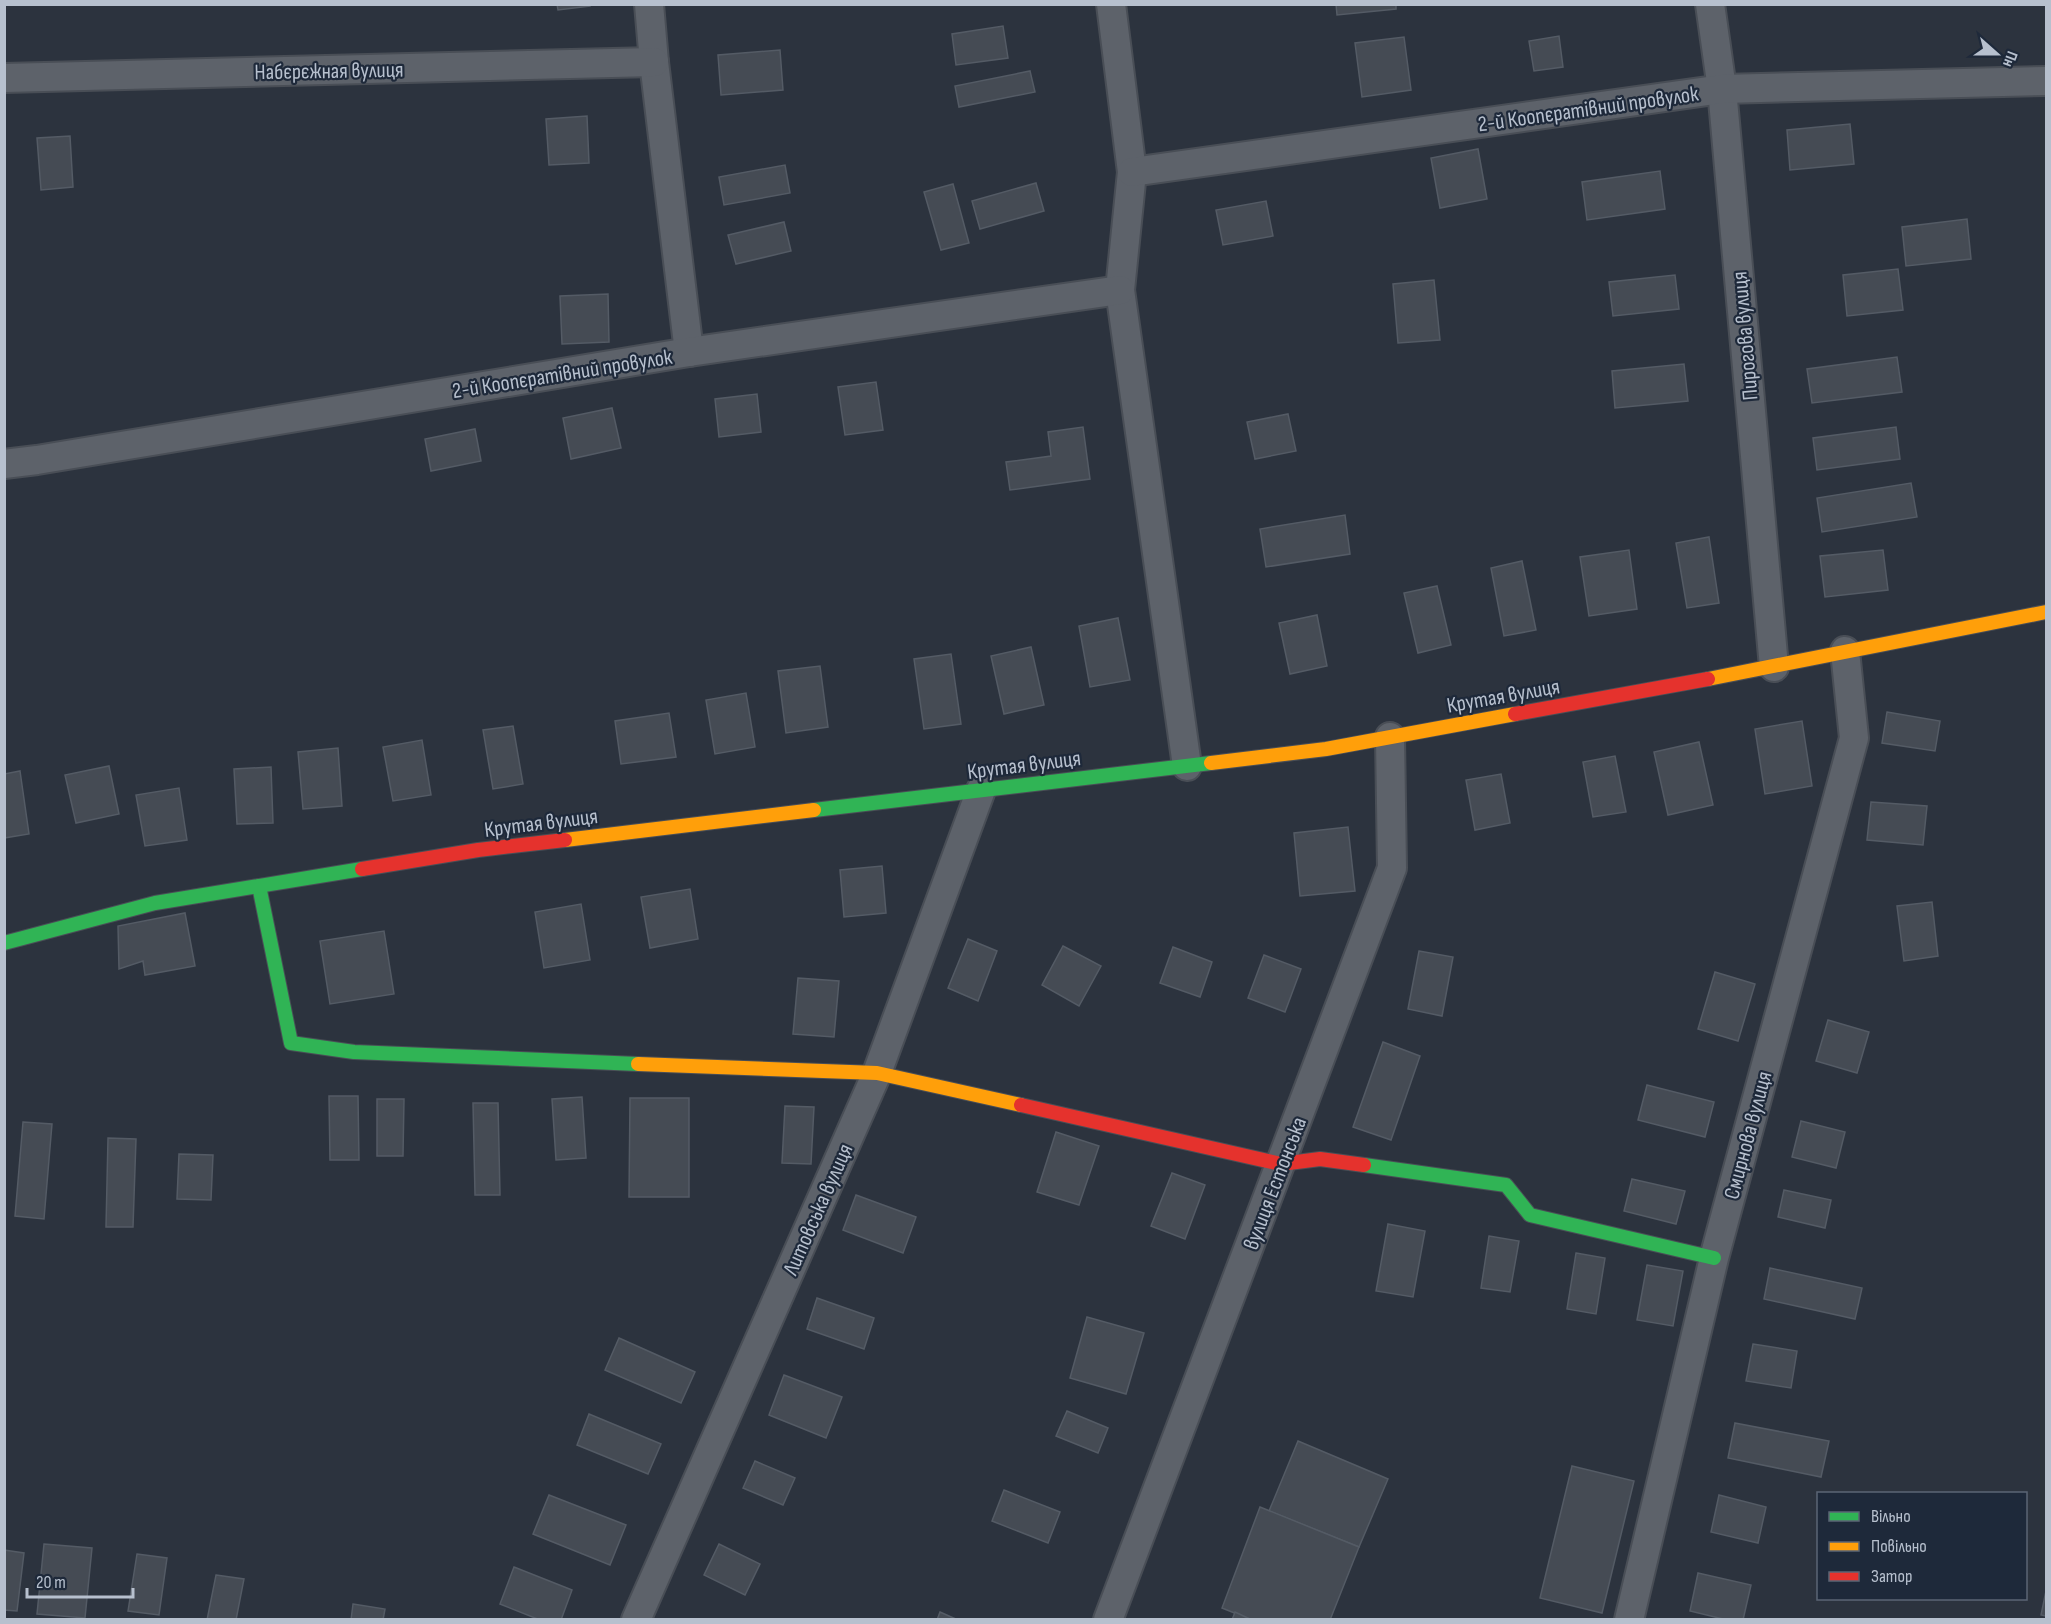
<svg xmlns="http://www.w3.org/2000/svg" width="2051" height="1624" viewBox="0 0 2051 1624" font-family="'Sofia Sans Condensed',sans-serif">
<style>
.building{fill:#454b54;stroke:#545b65;stroke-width:1.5}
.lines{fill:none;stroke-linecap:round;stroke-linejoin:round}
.street-casing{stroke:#494e56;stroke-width:32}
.fast-casing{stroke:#494e56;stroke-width:16}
.slow-casing{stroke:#494e56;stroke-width:16}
.jam-casing{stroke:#494e56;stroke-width:16}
.street{stroke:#5d626a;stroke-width:28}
.fast{stroke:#30b455;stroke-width:14}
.slow{stroke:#ff9f0a;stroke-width:14}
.jam{stroke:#e5322d;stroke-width:14}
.labels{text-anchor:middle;stroke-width:4.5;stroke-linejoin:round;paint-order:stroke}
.street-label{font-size:22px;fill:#b7c0ce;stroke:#1e293a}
</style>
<rect width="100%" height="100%" fill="#2c333e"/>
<!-- building -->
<g class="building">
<polygon points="557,4 590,4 590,6 558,10"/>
<polygon points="1336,4 1396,4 1396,9 1337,15"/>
<polygon points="1003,26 1008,58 956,65 952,34"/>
<polygon points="1559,36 1563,67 1534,71 1529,41"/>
<polygon points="1404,37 1411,90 1362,97 1355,43"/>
<polygon points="780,50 783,90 721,95 718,55"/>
<polygon points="1030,71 1035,92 959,107 955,86"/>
<polygon points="587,116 589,163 549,165 546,119"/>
<polygon points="1850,124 1854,164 1790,170 1787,130"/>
<polygon points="70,136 73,187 41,190 37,138"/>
<polygon points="1478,149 1487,199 1440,208 1431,158"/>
<polygon points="785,165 790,193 724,205 719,177"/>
<polygon points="1660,171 1665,209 1587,220 1582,182"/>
<polygon points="1036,183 1044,211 980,229 972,201"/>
<polygon points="953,184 969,243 941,250 924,192"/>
<polygon points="1266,201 1273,236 1223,245 1216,210"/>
<polygon points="1967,219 1971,259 1906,266 1902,227"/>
<polygon points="784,222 791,251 736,264 728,235"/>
<polygon points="1898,269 1903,310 1847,316 1843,275"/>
<polygon points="1675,275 1679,309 1613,316 1609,282"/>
<polygon points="1434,280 1440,340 1398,343 1393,284"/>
<polygon points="608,294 609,342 562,344 560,296"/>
<polygon points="1897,357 1902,392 1812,403 1807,369"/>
<polygon points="1684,364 1688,401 1615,408 1612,371"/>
<polygon points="876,382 883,430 845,435 838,387"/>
<polygon points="757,394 761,432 719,437 715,399"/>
<polygon points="612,408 621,448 571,459 563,418"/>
<polygon points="1288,414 1296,451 1255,459 1247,422"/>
<polygon points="1083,427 1090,479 1010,490 1006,462 1051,456 1048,432"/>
<polygon points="1896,427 1900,459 1817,470 1813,438"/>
<polygon points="475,429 481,461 431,471 425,439"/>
<polygon points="1911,483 1917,517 1822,532 1817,498"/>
<polygon points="1345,515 1350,554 1266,567 1260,529"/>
<polygon points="1709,537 1719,603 1687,608 1676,543"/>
<polygon points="1629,550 1637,609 1589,616 1580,557"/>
<polygon points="1883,550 1888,590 1825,597 1820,556"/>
<polygon points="1522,561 1536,630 1504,636 1491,568"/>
<polygon points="1437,586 1451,645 1418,653 1404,593"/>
<polygon points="1317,615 1327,666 1290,674 1279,623"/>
<polygon points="1118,618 1130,680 1090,687 1079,626"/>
<polygon points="1031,647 1044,705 1004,714 991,656"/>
<polygon points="951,654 961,724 924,729 914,659"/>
<polygon points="820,666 828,727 786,733 778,671"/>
<polygon points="746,693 755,747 715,754 706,700"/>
<polygon points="1887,712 1940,721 1935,751 1882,743"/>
<polygon points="669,713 676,757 621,764 615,721"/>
<polygon points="1802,721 1812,786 1765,794 1755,729"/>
<polygon points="513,726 523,784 493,789 483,730"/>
<polygon points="422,740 431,795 393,801 383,747"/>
<polygon points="1699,742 1713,805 1668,815 1654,752"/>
<polygon points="338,748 342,806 303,809 298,752"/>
<polygon points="1615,756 1626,812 1593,817 1583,762"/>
<polygon points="109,766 119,814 76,823 65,775"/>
<polygon points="271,767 273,823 237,824 234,769"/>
<polygon points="20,771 29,834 4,838 4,774"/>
<polygon points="1501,774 1510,823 1475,830 1466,780"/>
<polygon points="179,788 187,840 145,846 136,795"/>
<polygon points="1871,802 1927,806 1923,845 1867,840"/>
<polygon points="1348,827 1355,891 1300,896 1294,833"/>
<polygon points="882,866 886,913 844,917 840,870"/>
<polygon points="690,889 698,939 650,948 641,897"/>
<polygon points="1932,902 1938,956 1904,961 1897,906"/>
<polygon points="581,904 590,960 544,968 535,912"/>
<polygon points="185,913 195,966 145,975 143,961 119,969 118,926"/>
<polygon points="384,931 394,994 330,1004 320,941"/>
<polygon points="968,939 997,951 978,1001 948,988"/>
<polygon points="1063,946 1101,966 1079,1006 1042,985"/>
<polygon points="1173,947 1212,962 1200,997 1160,983"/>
<polygon points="1419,951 1453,957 1442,1016 1408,1009"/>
<polygon points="1264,955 1301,969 1285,1012 1248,998"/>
<polygon points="1715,972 1755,984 1738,1041 1698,1029"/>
<polygon points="798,978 839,981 834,1037 793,1034"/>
<polygon points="1828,1020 1869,1032 1857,1073 1816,1061"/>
<polygon points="1383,1042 1420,1056 1391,1140 1353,1127"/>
<polygon points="1647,1085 1714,1102 1705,1137 1638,1120"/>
<polygon points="329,1096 358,1096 359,1160 330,1160"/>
<polygon points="582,1097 586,1158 556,1160 552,1099"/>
<polygon points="630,1098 689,1098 689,1197 629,1197"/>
<polygon points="377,1099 404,1099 403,1156 377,1156"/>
<polygon points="473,1103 498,1103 500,1195 475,1195"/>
<polygon points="785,1106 814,1107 811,1164 782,1163"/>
<polygon points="1801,1121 1845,1132 1836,1168 1792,1157"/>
<polygon points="23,1122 52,1124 44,1219 15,1216"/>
<polygon points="1056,1132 1099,1146 1079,1205 1037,1192"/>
<polygon points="108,1138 136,1139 133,1227 106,1227"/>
<polygon points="179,1154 213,1155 211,1200 177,1199"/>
<polygon points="1172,1173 1205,1185 1185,1239 1151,1226"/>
<polygon points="1632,1179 1685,1191 1676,1224 1624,1211"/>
<polygon points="1784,1190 1831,1200 1825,1228 1778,1217"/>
<polygon points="856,1195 916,1217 903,1253 843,1230"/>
<polygon points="1388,1224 1425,1231 1413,1297 1376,1291"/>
<polygon points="1489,1236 1519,1241 1510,1292 1481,1288"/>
<polygon points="1576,1253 1605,1258 1596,1314 1567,1309"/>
<polygon points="1647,1265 1683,1271 1673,1326 1637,1320"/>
<polygon points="1770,1268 1862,1288 1855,1319 1764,1299"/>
<polygon points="817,1298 874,1318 864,1349 807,1329"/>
<polygon points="1087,1317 1144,1333 1126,1394 1070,1378"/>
<polygon points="619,1338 695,1372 681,1403 605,1370"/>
<polygon points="1753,1344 1797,1351 1791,1388 1746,1381"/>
<polygon points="784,1375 842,1397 826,1438 769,1415"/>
<polygon points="1067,1411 1108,1428 1098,1453 1056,1436"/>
<polygon points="589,1414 661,1444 648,1474 577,1445"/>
<polygon points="1735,1423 1829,1441 1821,1477 1728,1458"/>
<polygon points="1298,1441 1388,1479 1359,1547 1269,1511"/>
<polygon points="755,1461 795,1478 783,1505 743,1488"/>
<polygon points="1572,1466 1634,1481 1602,1613 1540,1598"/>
<polygon points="1004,1490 1060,1512 1048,1543 992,1521"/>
<polygon points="549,1495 626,1525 610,1565 533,1534"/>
<polygon points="1719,1495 1766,1507 1758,1543 1711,1532"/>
<polygon points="1260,1507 1359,1547 1330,1620 1252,1620 1222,1608"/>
<polygon points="44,1544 92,1548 85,1618 37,1614"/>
<polygon points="719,1544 760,1564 745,1595 704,1575"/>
<polygon points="4,1550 24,1553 17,1611 4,1610"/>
<polygon points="137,1554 167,1558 159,1615 128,1611"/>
<polygon points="514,1567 572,1590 561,1620 540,1620 500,1604"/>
<polygon points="1698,1573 1751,1585 1743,1620 1727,1620 1690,1611"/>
<polygon points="216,1575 244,1579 236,1620 207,1620"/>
<polygon points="2046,1591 2046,1616 2041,1615"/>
<polygon points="353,1604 385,1609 383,1620 351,1620"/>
<polygon points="940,1612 958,1620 937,1620"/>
<polygon points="1235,1612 1252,1620 1232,1620"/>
</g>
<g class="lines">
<!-- street casing -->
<g class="street-casing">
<g id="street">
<polyline points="649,4 654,62 689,352"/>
<polyline points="1111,4 1132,172 1120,290 1187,766"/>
<polyline points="1710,4 1722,89 1774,667"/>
<polyline points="4,78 654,62"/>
<polyline points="1132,172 1722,89 2046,81"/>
<polyline points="4,464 37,460 689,352 1120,290"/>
<polyline points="636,1620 877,1073 981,790"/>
<polyline points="1108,1620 1392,868 1390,737"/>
<polyline points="1629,1620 1714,1258 1854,738 1845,651"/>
</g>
</g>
<!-- fast casing -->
<g class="fast-casing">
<g id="fast">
<polyline points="814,810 1211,763"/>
<polyline points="259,886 291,1043 354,1052 638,1064"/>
<polyline points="4,943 155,903 362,869"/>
<polyline points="1364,1165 1506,1185 1530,1215 1714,1258"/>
</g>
</g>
<!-- slow casing -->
<g class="slow-casing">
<g id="slow">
<polyline points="1708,679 2046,612"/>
<polyline points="1211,763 1326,749 1515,714"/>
<polyline points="565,840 814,810"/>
<polyline points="638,1064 877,1073 1021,1105"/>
</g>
</g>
<!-- jam casing -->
<g class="jam-casing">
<g id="jam">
<polyline points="1515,714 1708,679"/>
<polyline points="362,869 478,850 565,840"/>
<polyline points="1021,1105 1281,1164 1320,1159 1364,1165"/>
</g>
</g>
<!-- street -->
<use href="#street" class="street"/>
<!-- fast -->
<use href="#fast" class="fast"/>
<!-- slow -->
<use href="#slow" class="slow"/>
<!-- jam -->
<use href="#jam" class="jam"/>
</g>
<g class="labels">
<!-- street labels -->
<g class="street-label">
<text transform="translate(329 70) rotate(-1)" y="8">Набєрєжная вулиця</text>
<text transform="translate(1588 108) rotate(-8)" y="8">2-й Коопєратівний провулок</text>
<text transform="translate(1744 336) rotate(-95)" y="8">Пирогова вулиця</text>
<text transform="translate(562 373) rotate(-9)" y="8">2-й Коопєратівний провулок</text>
<text transform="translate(1503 695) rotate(-10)" y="8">Крутая вулиця</text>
<text transform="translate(1024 764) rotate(-7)" y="8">Крутая вулиця</text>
<text transform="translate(541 822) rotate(-7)" y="8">Крутая вулиця</text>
<text transform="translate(1747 1135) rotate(-75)" y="8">Смирнова вулиця</text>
<text transform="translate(1274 1183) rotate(-69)" y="8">вулиця Естонська</text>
<text transform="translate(817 1209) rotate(-66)" y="8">Литовська вулиця</text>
</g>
</g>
<!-- border -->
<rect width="2051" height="1624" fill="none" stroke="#b7c0ce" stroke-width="12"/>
<!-- legend -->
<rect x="1817" y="1492" width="210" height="108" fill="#1e293a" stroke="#5b6575" stroke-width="1.5"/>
<rect x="1829" y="1512" width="30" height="9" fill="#30b455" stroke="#5b6575" stroke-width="1.5"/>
<text x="1871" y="1522" font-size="18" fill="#b7c0ce">Вільно</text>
<rect x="1829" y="1542" width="30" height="9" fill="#ff9f0a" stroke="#5b6575" stroke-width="1.5"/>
<text x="1871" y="1552" font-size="18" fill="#b7c0ce">Повільно</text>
<rect x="1829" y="1572" width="30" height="9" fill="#e5322d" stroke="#5b6575" stroke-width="1.5"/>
<text x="1871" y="1582" font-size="18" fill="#b7c0ce">Затор</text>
<!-- north arrow -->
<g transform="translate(1997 54) rotate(111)" stroke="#1e293a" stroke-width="4.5" paint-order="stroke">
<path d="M0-4.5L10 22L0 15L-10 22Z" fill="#b7c0ce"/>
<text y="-9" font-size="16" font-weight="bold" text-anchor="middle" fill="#b7c0ce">Пн</text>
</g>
<!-- scale -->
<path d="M27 1588v9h106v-9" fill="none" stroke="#b7c0ce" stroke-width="3"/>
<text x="36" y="1588" font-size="18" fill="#b7c0ce" stroke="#1e293a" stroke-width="4.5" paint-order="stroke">20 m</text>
</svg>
